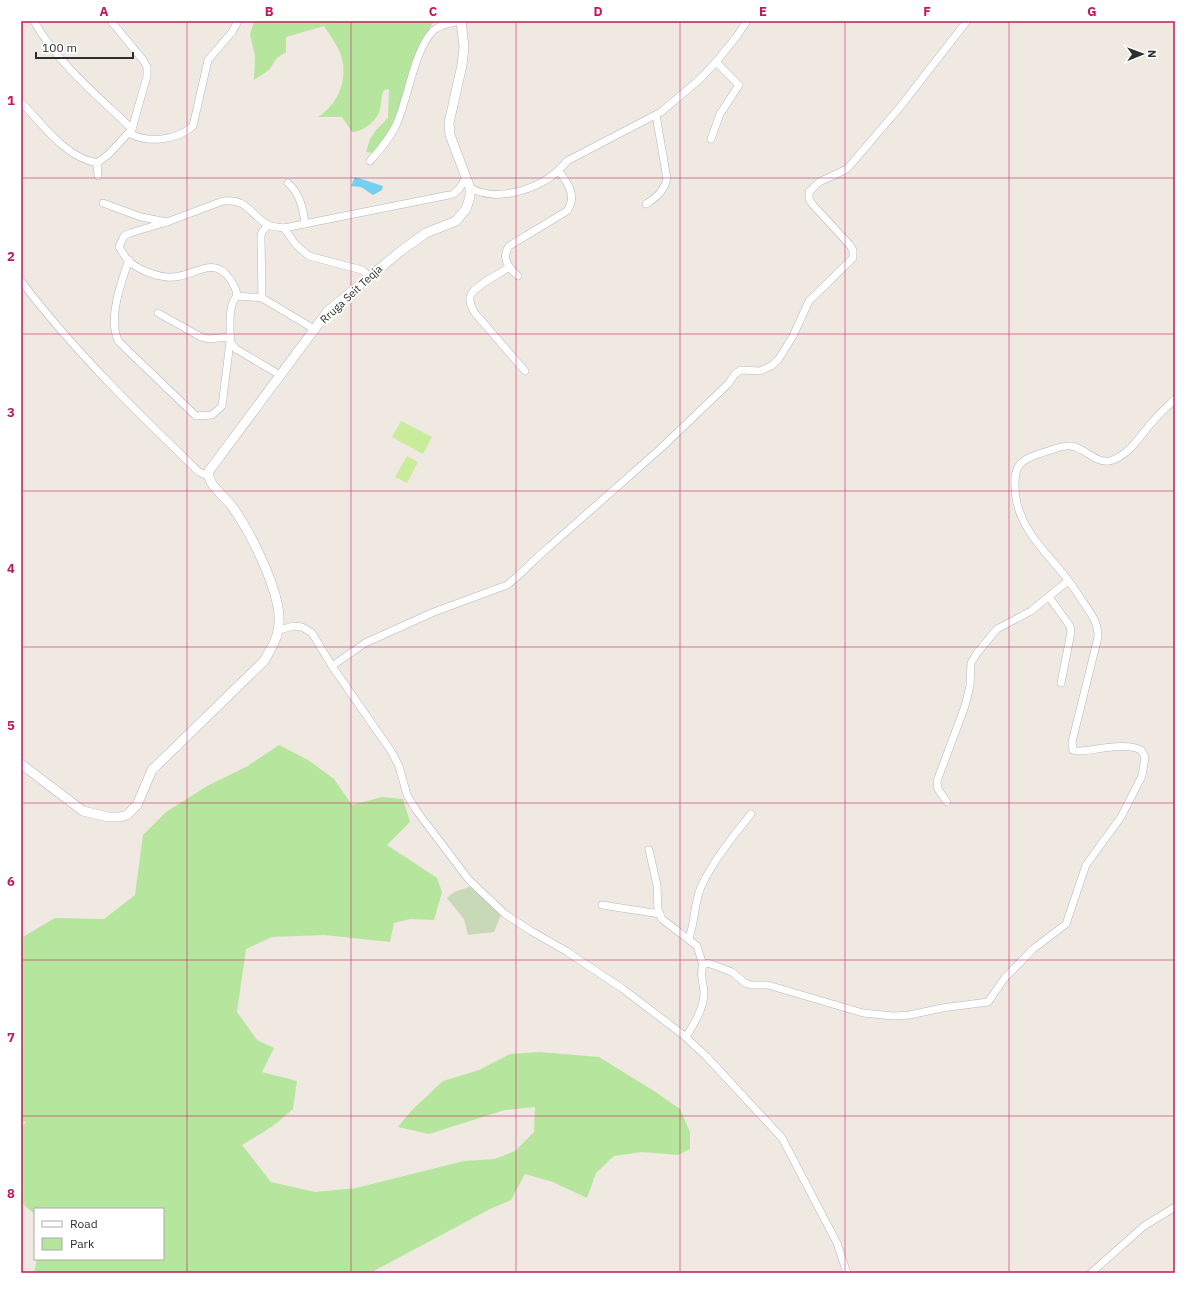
<svg xmlns="http://www.w3.org/2000/svg" width="1196" height="1294" viewBox="0 0 1196 1294" font-family="'IBM Plex Sans',sans-serif">
<style>
.green{fill:#b6e59e}
.cemetery{fill:#c8d9b8}
.pitch{fill:#c9ec9a}
.water{fill:#75cff0}
.lines{fill:none;stroke-linecap:round;stroke-linejoin:round}
.minor-casing{stroke:#b4b7c1;stroke-width:8}
.secondary-casing{stroke:#b4b7c1;stroke-width:10}
.minor{stroke:#fff;stroke-width:7}
.secondary{stroke:#fff;stroke-width:9}
.grid{fill:none;stroke:#c2185b;stroke-width:1;stroke-opacity:0.55}
.labels{text-anchor:middle;stroke-width:4;stroke-linejoin:round;paint-order:stroke}
.street-label{font-size:11px;fill:#2e2e2e;stroke:#fff}
.neatline{fill:none;stroke:#c2185b;stroke-width:1.5}
.grid-label{font-size:13px;text-anchor:middle;font-weight:bold;fill:#c2185b}
</style>
<rect width="100%" height="100%" fill="#efe9e1"/>
<!-- green -->
<g class="green">
<path d="M 254,21 L 434,21 L 423,40 L 394,124 L 373,153 L 366,152 L 370,139 L 376,130 L 388,118 L 389,89 L 384,90 C 380,98 382,107 378,115 C 373,123 362,132 352,132 L 342,117 L 318,117 C 340,103 350,75 339,50 C 335,42 329,34 324,26 L 286,37 L 286,52 L 277,58 L 269,70 L 254,80 L 255,56 L 250,35 Z"/>
<polygon points="279,745 308,760 334,779 352,805 382,797 403,799 410,822 387,845 437,878 442,892 434,920 410,919 394,923 390,942 324,935 272,937 246,949 237,1012 257,1040 274,1048 262,1072 297,1081 293,1109 273,1126 242,1145 271,1182 315,1192 356,1188 464,1161 495,1159 515,1151 534,1132 535,1107 505,1110 429,1134 398,1127 412,1110 443,1081 479,1070 510,1054 540,1052 599,1057 654,1091 680,1109 690,1132 690,1149 678,1155 642,1152 614,1156 596,1173 587,1198 553,1182 525,1174 511,1200 490,1209 370,1273 34,1273 37,1259 163,1259 163,1209 35,1209 35,1214 21,1203 21,1127 26,1122 21,1121 21,938 55,918 104,919 135,895 143,835 166,812 207,786 246,767"/>
</g>
<!-- cemetery -->
<polygon class="cemetery" points="472,886 501,915 494,932 468,935 464,919 447,898 454,892"/>
<!-- pitch -->
<g class="pitch">
<polygon points="401,421 432,437 423,454 392,437"/>
<polygon points="407,456 418,462 407,483 395,477"/>
</g>
<!-- water -->
<polygon class="water" points="355,177 383,186 382,190 373,195 361,187 351,186"/>
<g class="lines">
<!-- minor casing -->
<g class="minor-casing">
<g id="minor">
<path d="M 34,21 C 57,63 98,96 132,129"/>
<path d="M 21,102 C 43,125 65,157 97,163"/>
<path d="M 129,133 C 148,144 177,140 193,126 L 208,60 L 232,32 L 238,21"/>
<polyline points="711,139 720,114 739,85 716,62"/>
<path d="M 370,161 C 380,150 391,137 397,123 C 408,98 414,52 432,32 C 438,25 451,23 460,21"/>
<polyline points="98,176 97,163 109,154 132,129 147,76 147,67 143,60 111,21"/>
<path d="M 288,183 C 300,194 303,208 305,224"/>
<path d="M 470,188 C 501,204 547,187 567,161 L 661,112 L 700,79 L 716,62 L 737,36 L 747,21"/>
<polyline points="453,194 459,189 466,178"/>
<polyline points="103,203 141,217 167,222"/>
<path d="M 646,204 C 657,197 663,192 667,179 L 656,115"/>
<polyline points="268,225 262,232 261,236 262,298 314,329"/>
<polyline points="284,228 296,245 309,256 362,270 369,276"/>
<path d="M 129,260 C 121,282 107,321 119,342 L 196,416 L 212,415 L 222,406 L 230,342"/>
<path d="M 508,268 C 499,274 472,287 470,297 C 469,303 472,307 474,312 L 525,371"/>
<path d="M 518,276 C 508,267 501,258 509,246 L 567,211 C 577,196 569,185 559,171"/>
<path d="M 21,281 C 74,351 136,411 199,472 L 208,476"/>
<path d="M 237,296 C 227,306 231,328 230,342 L 236,349 L 275,372"/>
<path d="M 262,298 L 237,296 C 237,289 233,284 230,279 C 212,253 191,280 167,277 C 155,276 136,269 128,260 C 124,256 122,251 119,247 L 124,236 L 130,233 L 167,222 L 223,201 C 248,198 251,216 268,225 C 272,227 279,227 284,228 L 449,195"/>
<polyline points="158,313 201,337 208,339 231,337"/>
<polyline points="1049,597 1070,626 1071,632 1061,683"/>
<polyline points="279,630 294,626 302,627 312,633 332,666 391,751 399,766 407,795 416,810 469,880 505,914 531,931 566,951 623,989 682,1034 706,1056 782,1138 837,1243 847,1273"/>
<path d="M 332,666 L 365,643 L 434,612 L 507,585 C 522,574 534,559 549,547 L 660,449 L 728,384 L 735,374 L 741,370 L 760,371 L 771,366 L 778,360 L 793,336 L 809,301 L 853,258 L 853,250 L 849,244 L 813,205 L 809,199 L 809,192 L 819,182 L 847,169 L 900,107 L 967,21"/>
<polyline points="947,802 938,789 937,781 965,706 970,686 971,663 977,653 997,629 1031,611 1068,581"/>
<polyline points="649,850 657,885 658,910 662,919 697,946 703,965"/>
<polyline points="602,905 660,914"/>
<path d="M 689,938 C 695,922 694,903 701,887 C 713,861 733,836 751,814"/>
<path d="M 686,1037 C 694,1024 703,1010 704,994 C 704,984 699,974 703,965 L 708,963 L 732,972 L 745,983 L 751,985 L 768,985 L 863,1013 L 893,1016 L 910,1015 L 942,1008 L 988,1002 L 1004,979 L 1033,949 L 1066,924 L 1086,865 L 1121,817 L 1142,776 L 1145,757 L 1141,750 C 1122,740 1081,755 1073,750 L 1072,742 L 1098,637 C 1098,621 1090,612 1081,599 C 1076,591 1070,582 1064,575 C 1045,551 1021,530 1016,498 C 1012,466 1017,460 1048,451 C 1055,449 1064,445 1071,446 C 1086,448 1097,466 1113,460 C 1132,453 1142,432 1156,418 C 1162,411 1169,405 1175,399"/>
<polyline points="1091,1273 1144,1226 1175,1207"/>
</g>
</g>
<!-- secondary casing -->
<g class="secondary-casing">
<path id="secondary" d="M 21,764 L 83,811 L 108,817 L 120,817 L 127,815 L 137,805 L 152,770 L 264,661 C 271,649 279,637 279,622 C 281,592 249,529 231,505 C 224,496 206,483 209,471 L 328,311 L 402,250 L 426,233 L 456,221 L 466,209 L 470,197 L 470,188 L 450,135 L 449,123 L 462,65 L 464,47 L 461,21"/>
</g>
<!-- minor -->
<use href="#minor" class="minor"/>
<!-- secondary -->
<use href="#secondary" class="secondary"/>
</g>
<!-- grid -->
<path class="grid" d="M 187,21 L 187,1273M 351,21 L 351,1273M 516,21 L 516,1273M 680,21 L 680,1273M 845,21 L 845,1273M 1009,21 L 1009,1273M 21,178 L 1175,178M 21,334 L 1175,334M 21,491 L 1175,491M 21,647 L 1175,647M 21,803 L 1175,803M 21,960 L 1175,960M 21,1116 L 1175,1116"/>
<g class="labels">
<!-- street labels -->
<g class="street-label">
<text transform="translate(351 294) rotate(-43)" y="4">Rruga Seit Teqja</text>
</g>
</g>
<!-- border -->
<rect width="1196" height="1294" fill="none" stroke="#ffffff" stroke-width="44"/>
<!-- legend -->
<rect x="34" y="1208" width="130" height="52" fill="#ffffff" stroke="#ababab"/>
<rect x="42" y="1221" width="20" height="6" fill="#ffffff" stroke="#ababab"/>
<text x="70" y="1228" font-size="12" fill="#2e2e2e">Road</text>
<rect x="42" y="1238" width="20" height="12" fill="#b6e59e" stroke="#ababab"/>
<text x="70" y="1248" font-size="12" fill="#2e2e2e">Park</text>
<!-- north arrow -->
<g transform="translate(1142 54) rotate(89)" stroke="#ffffff" stroke-width="3" paint-order="stroke">
<path d="M0-3L7 15L0 10L-7 15Z" fill="#2e2e2e"/>
<text y="-6" font-size="11" font-weight="bold" text-anchor="middle" fill="#2e2e2e">N</text>
</g>
<!-- scale -->
<path d="M36 52v6h97v-6" fill="none" stroke="#2e2e2e" stroke-width="2"/>
<text x="42" y="52" font-size="12" fill="#2e2e2e" stroke="#ffffff" stroke-width="3" paint-order="stroke">100 m</text>
<rect x="22" y="22" width="1152" height="1250" class="neatline"/>
<g class="grid-label">
<text x="104" y="16">A</text>
<text x="269" y="16">B</text>
<text x="433" y="16">C</text>
<text x="598" y="16">D</text>
<text x="763" y="16">E</text>
<text x="927" y="16">F</text>
<text x="1092" y="16">G</text>
<text x="11" y="105">1</text>
<text x="11" y="261">2</text>
<text x="11" y="417">3</text>
<text x="11" y="573">4</text>
<text x="11" y="730">5</text>
<text x="11" y="886">6</text>
<text x="11" y="1042">7</text>
<text x="11" y="1198">8</text>
</g>
</svg>
